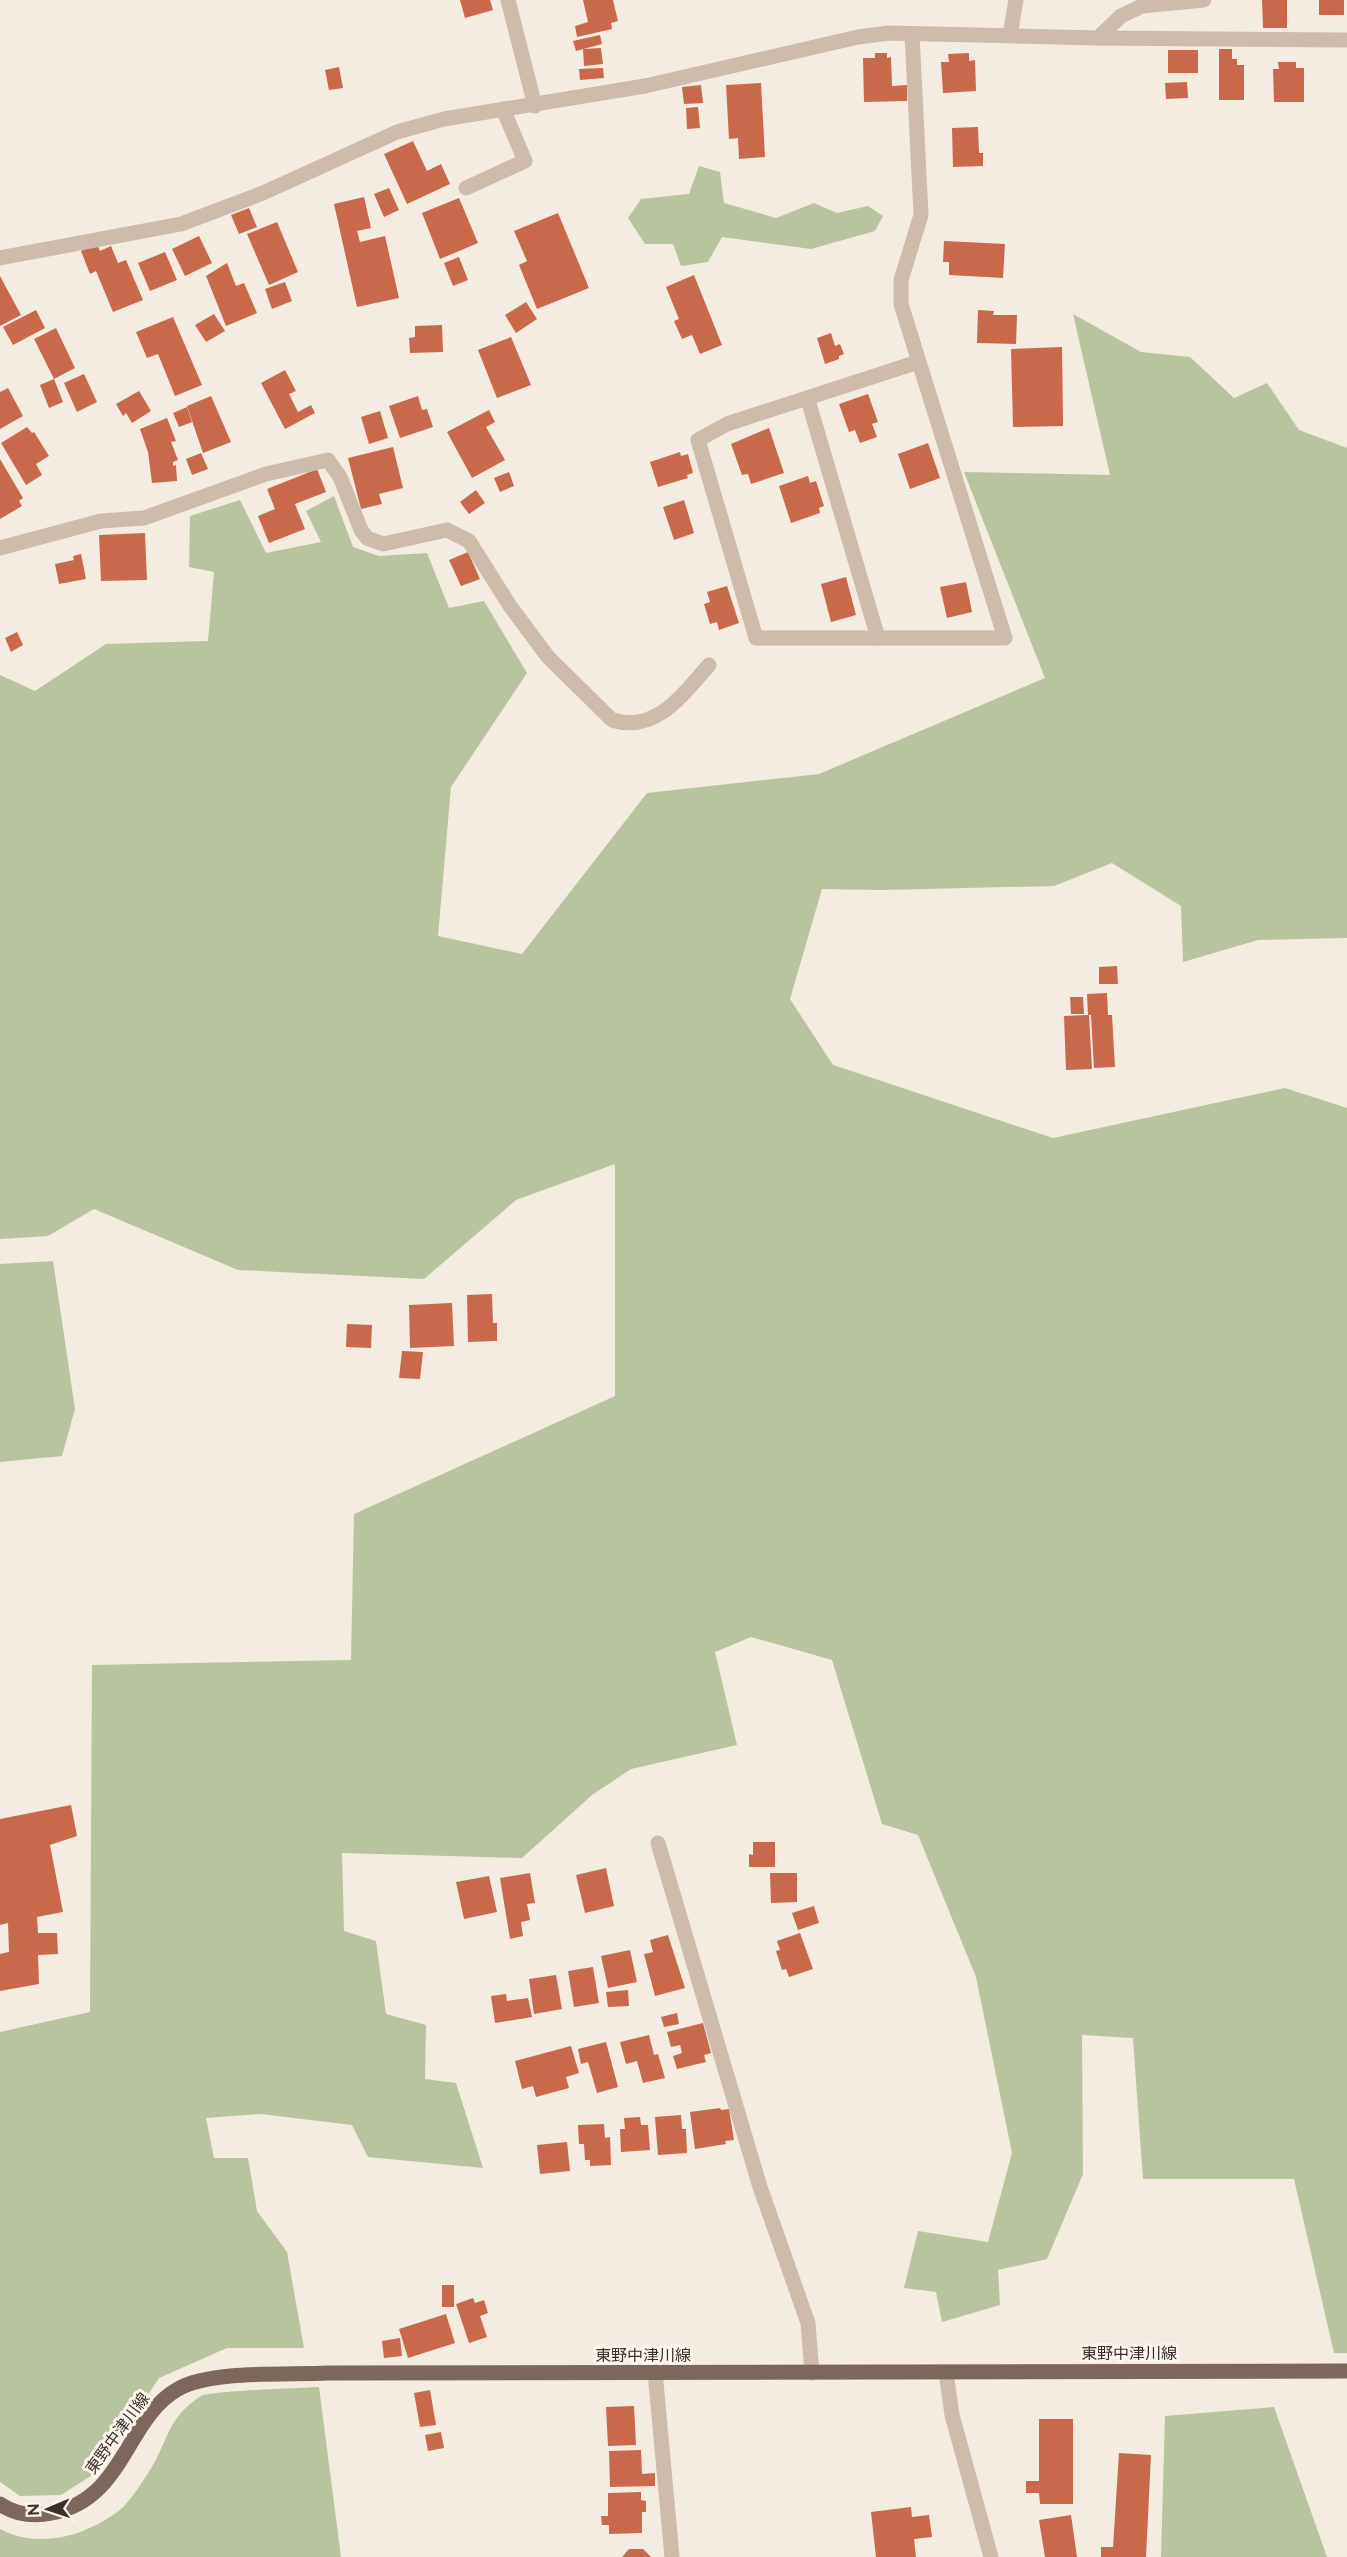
<svg xmlns="http://www.w3.org/2000/svg" width="1347" height="2557" viewBox="0 0 1347 2557" font-family="Raleway,'Noto Sans JP',sans-serif">
<style>
.green{fill:#b8c4a0}
.building{fill:#c8694b}
.lines{fill:none;stroke-linecap:round;stroke-linejoin:round}
.minor{stroke:#cdbbac;stroke-width:15}
.major{stroke:#7d675c;stroke-width:15}
.labels{text-anchor:middle;stroke-width:6;stroke-linejoin:round;paint-order:stroke}
.street-label{font-size:16px;fill:#3b302b;stroke:#fbf5ee}
</style>
<rect width="100%" height="100%" fill="#f4ebe1"/>
<!-- green -->
<g class="green">
<polygon points="699,166 720,172 724,203 776,218 814,203 837,213 868,206 883,216 875,231 811,249 722,237 708,262 681,266 673,244 645,244 628,218 641,199 689,194"/>
<polygon points="1073,314 1141,352 1190,357 1234,398 1267,383 1299,430 1347,448 1347,938 1258,940 1183,962 1181,906 1112,863 1054,886 881,890 822,889 790,999 833,1065 1053,1138 1285,1088 1347,1108 1347,2353 1334,2353 1294,2179 1143,2179 1133,2038 1082,2035 1083,2174 1047,2259 998,2270 1000,2305 942,2322 936,2292 904,2288 918,2231 988,2242 1012,2153 976,1977 918,1835 882,1824 832,1660 751,1637 715,1652 737,1745 631,1769 592,1795 522,1858 342,1853 344,1931 376,1941 386,2014 426,2025 425,2079 456,2083 483,2168 368,2157 352,2125 261,2114 206,2118 214,2158 248,2158 257,2211 287,2252 304,2348 227,2348 159,2378 97,2472 61,2495 20,2496 0,2482 0,2032 90,2012 92,1665 351,1660 354,1514 615,1396 615,1164 516,1200 424,1279 238,1270 94,1209 48,1236 0,1239 0,675 35,691 106,644 208,641 214,572 189,567 190,516 240,500 266,553 321,542 306,511 334,496 353,547 379,556 427,553 449,608 484,601 527,673 451,787 438,936 522,954 647,793 819,774 1045,678 964,472 1110,475"/>
<polygon points="53,1261 75,1409 62,1456 0,1462 0,1264"/>
<path d="M 319,2387 L 341,2557 L 0,2557 L 0,2529 C 38,2549 82,2537 116,2513 C 128,2505 142,2483 150,2470 C 169,2440 166,2419 201,2396 C 208,2391 302,2388 319,2387 Z"/>
<polygon points="1274,2407 1327,2557 1161,2557 1165,2416"/>
</g>
<!-- building -->
<g class="building">
<polygon points="460,0 490,0 493,10 465,18"/>
<polygon points="583,0 613,0 618,21 611,23 612,29 577,37 575,26 588,22"/>
<polygon points="1262,0 1287,0 1287,28 1263,28"/>
<rect x="1319" y="0" width="25" height="15"/>
<polygon points="600,35 602,44 576,51 573,41"/>
<polygon points="601,48 603,64 584,66 583,49"/>
<polygon points="1219,49 1232,49 1232,59 1237,59 1237,65 1244,65 1244,100 1219,100"/>
<rect x="1168" y="50" width="30" height="23"/>
<polygon points="875,53 887,53 887,58 891,57 892,86 907,85 907,101 864,102 863,58 875,58"/>
<polygon points="969,53 969,61 975,60 976,91 943,93 941,62 949,62 948,54"/>
<polygon points="1278,62 1296,62 1296,68 1304,68 1304,102 1274,102 1273,69 1279,69"/>
<polygon points="339,67 343,88 329,90 325,70"/>
<polygon points="603,68 604,78 580,80 579,69"/>
<polygon points="1187,82 1188,98 1166,99 1165,83"/>
<polygon points="761,83 765,157 739,159 738,138 729,139 726,85"/>
<polygon points="701,85 703,103 684,104 682,87"/>
<polygon points="698,107 700,128 687,129 686,108"/>
<polygon points="978,127 979,153 983,153 983,166 953,167 952,128"/>
<polygon points="413,141 427,171 441,164 450,184 407,204 384,154"/>
<polygon points="389,188 399,210 384,217 374,194"/>
<polygon points="364,197 371,228 357,231 360,242 385,236 399,298 357,307 334,204"/>
<polygon points="459,198 478,243 440,259 422,213"/>
<polygon points="249,208 257,227 239,234 231,215"/>
<polygon points="558,213 589,288 537,309 519,265 527,261 514,231"/>
<polygon points="277,222 298,272 269,285 247,234"/>
<polygon points="199,236 212,263 185,276 172,249"/>
<polygon points="944,241 1005,244 1003,278 949,275 949,262 943,262"/>
<polygon points="97,244 100,251 111,246 118,263 126,260 143,300 113,312 96,271 90,274 81,251"/>
<polygon points="165,252 177,280 150,291 138,263"/>
<polygon points="459,257 468,280 453,286 444,263"/>
<polygon points="227,263 236,286 244,283 257,313 226,326 206,276"/>
<polygon points="694,275 722,345 700,354 692,335 682,339 674,321 679,319 666,287"/>
<polygon points="0,276 21,315 0,326"/>
<polygon points="285,282 292,301 272,309 265,289"/>
<polygon points="526,302 537,319 516,333 505,315"/>
<polygon points="36,310 45,328 13,345 3,327"/>
<polygon points="978,310 994,311 993,315 1017,315 1016,344 977,343"/>
<polygon points="214,314 225,331 206,342 195,325"/>
<polygon points="173,317 202,385 175,396 158,354 147,358 136,332"/>
<polygon points="442,325 443,352 410,353 409,338 415,337 415,326"/>
<polygon points="56,328 75,368 54,379 34,339"/>
<polygon points="831,333 835,346 840,344 844,354 839,356 839,359 825,364 817,338"/>
<polygon points="511,337 531,385 497,398 478,350"/>
<polygon points="1062,347 1063,426 1013,427 1011,349"/>
<polygon points="285,370 296,391 289,394 298,412 311,405 315,413 285,429 261,383"/>
<polygon points="84,374 97,402 77,412 64,383"/>
<polygon points="54,379 63,402 49,408 40,385"/>
<polygon points="8,388 23,416 0,429 0,392"/>
<polygon points="139,391 151,411 132,423 126,413 123,416 116,404"/>
<polygon points="868,394 878,422 872,424 877,437 860,443 855,430 849,432 839,404"/>
<polygon points="211,396 231,442 203,453 187,406"/>
<polygon points="418,396 422,410 427,409 433,427 400,438 389,406"/>
<polygon points="187,407 192,422 179,427 173,413"/>
<polygon points="489,410 495,422 486,427 505,460 472,478 447,432"/>
<polygon points="380,411 388,438 369,444 361,417"/>
<polygon points="167,418 176,441 171,442 178,460 173,462 173,466 176,465 177,481 152,483 148,452 140,429"/>
<polygon points="27,427 32,433 34,432 49,456 36,464 42,475 26,485 1,443"/>
<polygon points="769,428 784,473 751,484 748,474 742,475 731,444"/>
<polygon points="928,443 940,478 910,489 898,454"/>
<polygon points="393,447 403,488 379,494 382,504 361,509 348,458"/>
<polygon points="680,452 681,456 688,454 693,473 687,475 688,478 658,487 650,462"/>
<polygon points="201,453 208,469 192,475 186,459"/>
<polygon points="0,459 23,498 19,501 22,506 0,519"/>
<polygon points="317,469 326,492 295,504 305,529 269,543 258,516 275,509 267,489"/>
<polygon points="509,472 514,486 500,492 494,478"/>
<polygon points="808,476 810,483 816,481 824,506 819,508 820,513 791,523 779,486"/>
<polygon points="476,490 485,503 469,514 460,502"/>
<polygon points="684,500 694,533 674,540 663,507"/>
<polygon points="145,533 147,580 101,581 99,535"/>
<polygon points="468,552 480,579 461,586 449,560"/>
<polygon points="81,554 86,579 59,584 55,564 74,560 73,556"/>
<polygon points="846,577 856,615 831,622 821,584"/>
<polygon points="966,582 972,612 947,618 940,587"/>
<polygon points="727,586 739,623 719,630 717,622 710,624 704,604 710,602 707,592"/>
<polygon points="17,632 23,645 11,652 5,638"/>
<polygon points="1117,966 1118,984 1099,984 1099,967"/>
<polygon points="1107,993 1108,1015 1112,1015 1115,1067 1094,1068 1091,1015 1089,1015 1092,1069 1066,1070 1064,1016 1088,1015 1087,994"/>
<polygon points="1070,997 1083,997 1084,1014 1071,1014"/>
<polygon points="492,1294 493,1323 497,1323 497,1341 468,1342 467,1295"/>
<polygon points="452,1303 454,1346 410,1348 409,1305"/>
<polygon points="347,1324 372,1325 371,1348 346,1347"/>
<polygon points="402,1351 423,1352 420,1379 399,1378"/>
<polygon points="71,1805 77,1836 50,1845 63,1912 37,1917 38,1933 57,1933 58,1954 38,1955 39,1984 0,1991 0,1954 9,1952 8,1923 0,1925 0,1819"/>
<polygon points="753,1842 775,1842 775,1867 749,1867 749,1854 753,1855"/>
<polygon points="606,1868 614,1906 585,1913 576,1875"/>
<polygon points="530,1873 535,1903 527,1904 530,1920 521,1922 523,1936 510,1939 500,1878"/>
<polygon points="770,1873 797,1873 797,1902 771,1903"/>
<polygon points="489,1876 497,1912 464,1919 456,1882"/>
<polygon points="814,1906 819,1923 798,1930 792,1913"/>
<polygon points="800,1933 813,1969 789,1977 786,1969 782,1970 776,1951 780,1950 777,1941"/>
<polygon points="668,1935 685,1988 655,1996 644,1954 653,1952 650,1940"/>
<polygon points="630,1950 637,1982 608,1988 601,1956"/>
<polygon points="593,1967 599,2003 574,2007 568,1971"/>
<polygon points="556,1975 562,2009 534,2014 529,1979"/>
<polygon points="628,1990 629,2006 608,2007 606,1992"/>
<polygon points="506,1994 507,2001 528,1998 532,2017 495,2023 491,1996"/>
<polygon points="677,2013 679,2024 664,2027 661,2017"/>
<polygon points="703,2023 711,2053 704,2055 706,2062 677,2069 673,2056 682,2053 680,2045 671,2047 667,2032"/>
<polygon points="649,2035 654,2055 658,2054 665,2078 643,2083 637,2061 626,2064 620,2042"/>
<polygon points="606,2042 618,2087 597,2093 588,2062 581,2064 578,2049"/>
<polygon points="571,2046 579,2073 566,2077 569,2088 536,2097 533,2086 522,2089 515,2061"/>
<polygon points="720,2108 721,2110 729,2109 734,2140 725,2141 726,2144 695,2149 690,2112"/>
<polygon points="681,2115 682,2129 686,2129 687,2153 658,2155 655,2117"/>
<polygon points="640,2117 641,2125 648,2125 650,2150 621,2152 620,2129 625,2129 624,2118"/>
<polygon points="604,2124 605,2138 610,2137 611,2165 590,2166 590,2160 585,2160 584,2144 579,2144 578,2125"/>
<polygon points="567,2142 570,2171 540,2174 537,2145"/>
<rect x="442" y="2285" width="12" height="22"/>
<polygon points="473,2298 475,2303 484,2300 488,2313 480,2316 487,2337 469,2343 456,2304"/>
<polygon points="446,2314 455,2343 408,2358 399,2329"/>
<polygon points="400,2338 402,2356 384,2358 382,2341"/>
<polygon points="430,2390 436,2425 420,2427 414,2393"/>
<polygon points="634,2406 636,2445 608,2446 606,2407"/>
<polygon points="1039,2419 1073,2419 1073,2504 1040,2504 1039,2493 1026,2493 1026,2481 1039,2481"/>
<polygon points="441,2432 444,2448 428,2451 425,2435"/>
<polygon points="641,2450 642,2474 655,2473 655,2486 610,2487 609,2451"/>
<polygon points="1119,2453 1151,2455 1146,2557 1101,2557 1101,2547 1113,2547"/>
<polygon points="641,2492 641,2500 646,2501 646,2512 642,2512 642,2533 609,2534 609,2525 602,2525 601,2516 608,2516 608,2493"/>
<polygon points="911,2507 912,2517 929,2515 932,2537 914,2539 916,2557 876,2557 871,2512"/>
<polygon points="1071,2515 1077,2557 1045,2557 1039,2520"/>
<polygon points="629,2549 643,2549 651,2557 622,2557"/>
</g>
<g class="lines">
<!-- minor -->
<g class="minor">
<polyline points="508,0 535,106"/>
<polyline points="912,34 921,215 901,280 901,304 1005,638 756,638 698,440 727,424 918,362"/>
<polyline points="1010,35 1016,0"/>
<polyline points="1098,38 1121,16 1142,6 1204,0"/>
<polyline points="466,188 525,161 503,109"/>
<polyline points="0,258 181,224 263,193 397,132 444,119 645,86 858,37 889,33 1098,38 1347,40"/>
<polyline points="808,400 878,638"/>
<path d="M 0,548 L 101,521 L 144,518 L 266,474 L 328,460 L 340,477 L 361,530 L 367,538 L 383,544 L 447,530 L 469,541 L 510,606 L 548,657 L 612,720 C 656,734 683,694 709,665"/>
<polyline points="658,1843 760,2187 808,2323 812,2373"/>
<polyline points="655,2372 672,2557"/>
<polyline points="946,2372 952,2415 991,2557"/>
</g>
<!-- major -->
<path class="major" d="M 0,2504 C 16,2515 33,2517 52,2513 C 125,2499 125,2419 178,2389 C 210,2370 288,2375 327,2373 L 1347,2371"/>
</g>
<g class="labels">
<!-- street labels -->
<g class="street-label">
<text x="1129" y="2359">東野中津川線</text>
<text x="643" y="2361">東野中津川線</text>
<text transform="translate(117 2433) rotate(-54)" y="6">東野中津川線</text>
</g>
</g>
<!-- north arrow -->
<g transform="translate(48 2509) rotate(268)" stroke="#fbf5ee" stroke-width="4.5" paint-order="stroke">
<path d="M0-4.5L10 22L0 15L-10 22Z" fill="#3b302b"/>
<text y="-9" font-size="16" font-weight="bold" text-anchor="middle" fill="#3b302b">N</text>
</g>
</svg>
